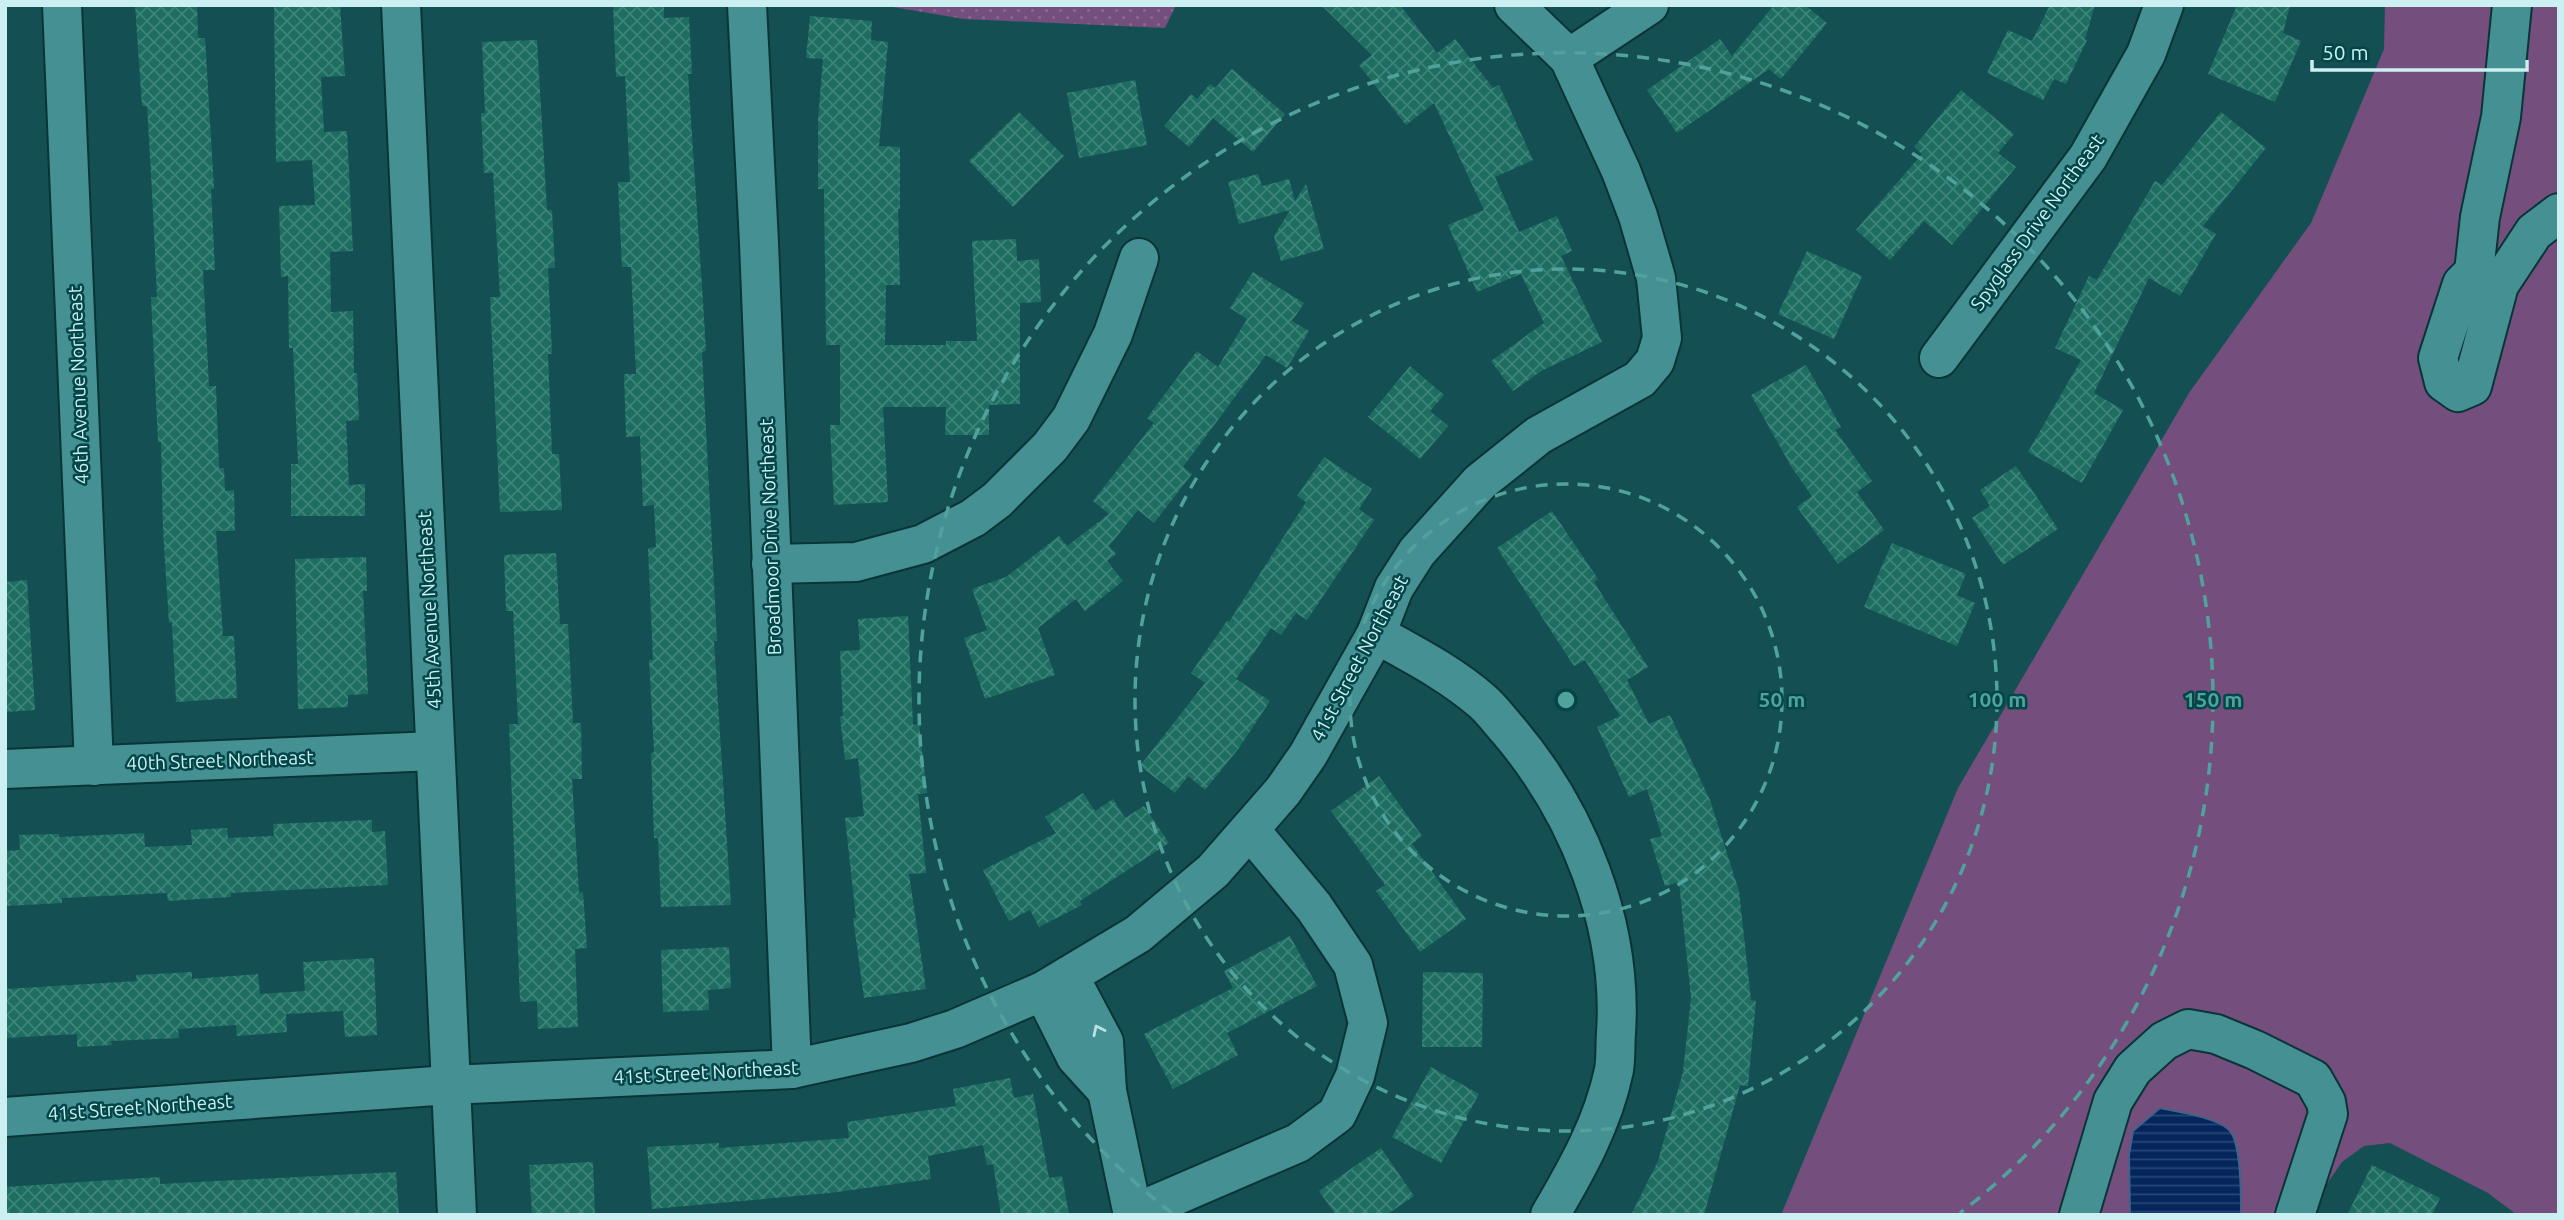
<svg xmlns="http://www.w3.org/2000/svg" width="2564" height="1220" viewBox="0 0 2564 1220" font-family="Ubuntu,sans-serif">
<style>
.grass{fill:#744e7d}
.park{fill:url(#park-dots)}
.water{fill:url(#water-rules);stroke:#406389;stroke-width:2}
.building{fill:url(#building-cross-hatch)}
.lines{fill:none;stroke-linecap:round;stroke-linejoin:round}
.minor-casing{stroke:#0a3436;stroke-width:42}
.minor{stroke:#459093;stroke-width:38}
.oneway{stroke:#b8e2e3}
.ring{fill:none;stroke:#51a19c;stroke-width:3.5;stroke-dasharray:12 9}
.labels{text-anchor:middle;stroke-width:5;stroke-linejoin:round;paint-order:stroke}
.street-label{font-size:19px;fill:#ccf0f1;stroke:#034649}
.centre{fill:#51a19c;stroke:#034649;stroke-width:3.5}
.ring-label{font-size:21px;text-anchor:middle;font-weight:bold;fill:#51a19c;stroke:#034649;stroke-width:5;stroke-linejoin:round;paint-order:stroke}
</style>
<defs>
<pattern id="park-dots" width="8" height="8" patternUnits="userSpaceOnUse" patternTransform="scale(1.75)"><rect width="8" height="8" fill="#744e7d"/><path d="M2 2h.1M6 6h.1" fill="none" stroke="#876890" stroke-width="1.8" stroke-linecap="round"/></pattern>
<pattern id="water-rules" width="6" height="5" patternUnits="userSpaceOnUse" patternTransform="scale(1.75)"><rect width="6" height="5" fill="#04265c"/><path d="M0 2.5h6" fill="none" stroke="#274674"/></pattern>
<pattern id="building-cross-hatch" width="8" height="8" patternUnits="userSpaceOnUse" patternTransform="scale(1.75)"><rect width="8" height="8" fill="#1d6e61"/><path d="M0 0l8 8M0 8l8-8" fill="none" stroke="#3d8378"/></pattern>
</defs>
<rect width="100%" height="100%" fill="#145053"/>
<!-- grass -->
<polygon class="grass" points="2385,5 2559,5 2559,1215 2517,1215 2488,1193 2390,1143 2364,1146 2342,1162 2324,1188 2314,1215 1781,1215 1958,788 2189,393 2311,223 2384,49"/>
<!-- park -->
<polygon class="park" points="881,5 1176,5 1165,28 964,19"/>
<!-- water -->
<path class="water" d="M 2160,1108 C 2178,1112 2214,1117 2228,1129 C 2242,1140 2241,1197 2241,1215 L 2130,1215 L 2129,1155 L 2133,1131 Z"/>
<!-- building -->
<g class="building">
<polygon points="135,5 197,5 198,38 205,38 214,189 211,189 215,270 203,270 209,386 216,386 219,468 224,468 225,491 234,490 235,531 216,531 223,636 234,636 237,698 176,702 172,623 169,623 163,531 161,442 158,442 151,297 157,297 152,191 147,106 142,106"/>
<polygon points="274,5 340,5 345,76 321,77 324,132 347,131 353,251 330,252 331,312 353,311 354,373 357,373 359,420 346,421 349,485 365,484 365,516 291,516 291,464 298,464 293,348 289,348 288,276 281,277 279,206 315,205 312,160 276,162"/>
<polygon points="613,5 664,5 664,18 689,17 692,74 688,74 703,302 706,351 702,352 717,641 714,641 731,905 661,907 658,838 654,838 651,753 654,752 649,660 653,660 648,548 656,547 654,505 643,506 640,436 626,437 624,374 636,374 631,267 622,267 618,182 630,182 625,76 616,77"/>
<polygon points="1321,5 1400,5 1437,53 1455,39 1493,88 1499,85 1533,160 1495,177 1519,232 1557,216 1572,251 1561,256 1602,342 1543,370 1513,391 1491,361 1544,323 1521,274 1477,292 1448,225 1484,210 1434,103 1406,125 1359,65 1372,55"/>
<polygon points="1774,5 1805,5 1827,23 1781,79 1769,69 1677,133 1647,90 1720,39 1732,56"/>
<polygon points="2050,5 2095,5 2085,39 2087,40 2066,84 2054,79 2043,100 1987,73 2008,30 2032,41"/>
<polygon points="2237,5 2290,5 2283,33 2301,41 2275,102 2208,74"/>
<polygon points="810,16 872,21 871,40 888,42 879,146 900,147 900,209 898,209 900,285 886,285 885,345 946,345 946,341 977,341 972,241 1016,239 1017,261 1039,259 1041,302 1020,303 1020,404 989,405 989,435 945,435 946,407 883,407 888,502 834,505 830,425 840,425 840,345 826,345 824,189 818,189 818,119 823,59 806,58"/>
<polygon points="537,40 547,210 552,210 555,268 548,268 552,354 548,354 552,454 559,454 562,510 500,512 490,297 500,297 493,173 484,173 481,113 485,113 482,42"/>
<polygon points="1232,69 1285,114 1253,152 1213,118 1189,147 1164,126 1191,94 1197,99 1210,84 1215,88"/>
<polygon points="1135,80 1147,145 1079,158 1067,93"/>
<polygon points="1961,90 2014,134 1998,153 2016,167 1952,245 1924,221 1890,260 1856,230 1922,154 1914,147"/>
<polygon points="1019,112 1064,156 1013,207 969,161"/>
<polygon points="2221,112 2266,148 2203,226 2216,234 2180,296 2149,278 2094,393 2123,410 2082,483 2028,452 2081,360 2055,348 2089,276 2097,280 2155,181 2162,185"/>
<polygon points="1258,174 1262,186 1289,179 1295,201 1306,184 1324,249 1281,261 1274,236 1290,210 1239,224 1228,182"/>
<polygon points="1807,251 1862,276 1834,339 1778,314"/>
<polygon points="1253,272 1304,303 1292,321 1309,331 1287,368 1266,355 1183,467 1192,474 1154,523 1138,510 1109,546 1116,554 1107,561 1123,581 1085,611 1076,599 1038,628 1055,675 985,699 964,638 987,630 972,589 1006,577 1059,536 1067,546 1109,514 1093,501 1154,423 1147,418 1197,351 1218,367 1247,319 1230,308"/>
<polygon points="1806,365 1841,427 1835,430 1872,481 1857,492 1884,530 1838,564 1797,507 1812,496 1792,468 1751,395"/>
<polygon points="1410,366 1444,395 1430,411 1448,426 1420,459 1368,417"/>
<polygon points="1324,457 1372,489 1359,509 1374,520 1307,620 1296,613 1281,635 1271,628 1236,679 1270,701 1239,748 1205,790 1188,776 1175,793 1140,766 1205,683 1191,673 1227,621 1229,622 1306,502 1297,496"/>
<polygon points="2016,466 2058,529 2003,565 1972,518 1990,506 1980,490"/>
<polygon points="1552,511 1598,579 1594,582 1648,667 1627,680 1649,724 1670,715 1710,800 1739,891 1751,1000 1756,1001 1748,1086 1740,1085 1704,1215 1631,1215 1658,1161 1683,1072 1691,998 1679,882 1665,886 1650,839 1662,836 1647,789 1629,797 1597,727 1620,716 1585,660 1574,666 1497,548"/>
<polygon points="1892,543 1966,574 1957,595 1975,603 1957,646 1864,607"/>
<polygon points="556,553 560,624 568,624 573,723 581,723 582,779 572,779 579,893 583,892 587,948 575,949 578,1027 538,1029 537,1001 520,1002 509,724 518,724 513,611 506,611 504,555"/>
<polygon points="366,557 367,591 363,591 368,694 348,695 348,707 298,709 295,559"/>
<polygon points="27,580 35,710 5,712 5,582"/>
<polygon points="908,616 913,725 919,724 927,793 918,794 926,873 909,874 926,989 864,998 853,918 856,918 845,818 864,816 858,758 845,760 840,717 843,716 840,651 860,650 858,619"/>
<polygon points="1379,776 1422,836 1412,844 1466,919 1420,952 1376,891 1385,885 1331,811"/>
<polygon points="1083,793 1095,811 1113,799 1125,818 1144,806 1169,843 1080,901 1082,905 1039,927 1030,910 1009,921 983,870 1056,833 1045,817"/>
<polygon points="372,820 372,832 385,831 388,885 231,893 231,897 168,901 167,893 62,898 62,903 5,906 5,851 20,850 19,835 59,834 59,837 144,833 145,847 192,845 191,830 227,828 228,838 274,836 273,824"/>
<polygon points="1290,936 1317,986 1227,1033 1238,1055 1173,1089 1144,1034 1233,988 1224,971"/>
<polygon points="729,947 731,988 708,990 709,1010 663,1012 661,950"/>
<polygon points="374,958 377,1035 345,1037 343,1011 286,1014 287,1032 237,1036 236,1025 178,1029 179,1038 111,1041 112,1045 77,1047 77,1034 5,1038 5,989 137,981 136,975 192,972 192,979 258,974 260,994 305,991 303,962"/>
<polygon points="1423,972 1483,973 1482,1047 1422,1047"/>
<polygon points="1431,1067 1479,1094 1441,1163 1392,1137"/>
<polygon points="1010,1078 1014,1098 1033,1094 1049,1178 1062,1176 1069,1215 1001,1215 993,1164 987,1165 983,1145 928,1156 931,1179 830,1193 652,1209 647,1147 719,1143 719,1148 849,1138 847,1122 956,1106 953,1089"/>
<polygon points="1381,1148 1414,1196 1386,1215 1336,1215 1319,1191"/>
<polygon points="593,1162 595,1215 532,1215 529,1165"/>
<polygon points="2372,1165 2440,1198 2432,1215 2347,1215"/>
<polygon points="396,1172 399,1215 5,1215 5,1187 160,1177 160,1184"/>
</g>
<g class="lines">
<!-- minor casing -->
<g class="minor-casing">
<g id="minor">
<polyline points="62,5 94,766"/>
<polyline points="401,5 457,1215"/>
<polyline points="747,5 759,243 792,1069"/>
<polyline points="1569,58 1649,5"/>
<polyline points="2474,272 2480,217 2501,117 2512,5"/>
<polyline points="2499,285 2487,276 2474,272 2462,284 2438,358 2444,382 2458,392 2472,386 2499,285 2534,232 2559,213"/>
<polyline points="1939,358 2088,157 2146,54 2164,5"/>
<polyline points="771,564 856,562 923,544 973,518 997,500 1050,447 1071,419 1113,334 1139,258"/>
<path d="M 1376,634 C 1414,655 1451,674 1483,702 C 1492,710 1500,721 1508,730 C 1578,812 1623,924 1616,1033 C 1615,1045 1616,1058 1614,1070 C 1603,1123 1577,1169 1550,1215"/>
<polyline points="5,769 435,751"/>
<polyline points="1069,976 1104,1042 1107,1091 1133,1215"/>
<polyline points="1043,991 1076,1057 1107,1091"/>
<polyline points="5,1117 449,1085 792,1069 911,1043 955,1029 1043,991 1138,934 1213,871 1283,791 1308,755 1376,634 1394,588 1417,552 1480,482 1539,435 1640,379 1655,361 1662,338 1656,278 1638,216 1621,171 1569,58 1514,5"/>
<polyline points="1133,1214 1298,1143 1337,1114 1355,1076 1368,1023 1353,965 1314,907 1250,830"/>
<polyline points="2079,1215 2113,1101 2133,1069 2164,1041 2188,1029 2216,1034 2255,1050 2313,1079 2326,1102 2328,1114 2295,1215"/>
</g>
</g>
<!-- minor -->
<use href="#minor" class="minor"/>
</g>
<!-- one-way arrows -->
<defs><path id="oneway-chevron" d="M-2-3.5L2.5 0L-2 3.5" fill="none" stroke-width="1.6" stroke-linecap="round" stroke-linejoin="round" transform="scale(1.75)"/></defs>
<use class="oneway" href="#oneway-chevron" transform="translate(1098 1030) rotate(-116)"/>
<!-- distance rings -->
<g class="ring">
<circle cx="1566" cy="700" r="216"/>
<circle cx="1566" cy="700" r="431"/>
<path d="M1172 1213A647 647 0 1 1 1960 1213"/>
</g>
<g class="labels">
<!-- street labels -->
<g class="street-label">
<text transform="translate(2037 222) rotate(-54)" y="7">Spyglass Drive Northeast</text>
<text transform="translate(78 385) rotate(-92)" y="7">46th Avenue Northeast</text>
<text transform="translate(770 537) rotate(-92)" y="7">Broadmoor Drive Northeast</text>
<text transform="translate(429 610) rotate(-93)" y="7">45th Avenue Northeast</text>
<text transform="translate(1359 658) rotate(-62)" y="7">41st Street Northeast</text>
<text transform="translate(220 760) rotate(-2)" y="7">40th Street Northeast</text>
<text transform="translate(706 1072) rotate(-3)" y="7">41st Street Northeast</text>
<text transform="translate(140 1107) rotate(-4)" y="7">41st Street Northeast</text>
</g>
</g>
<circle cx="1566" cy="700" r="10" class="centre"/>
<g class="ring-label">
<text x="1782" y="707">50 m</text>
<text x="1997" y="707">100 m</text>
<text x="2213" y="707">150 m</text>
</g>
<!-- border -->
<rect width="2564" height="1220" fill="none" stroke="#ccf0f1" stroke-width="14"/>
<!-- scale -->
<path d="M2312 60v10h215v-10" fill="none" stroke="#ccf0f1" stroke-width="3.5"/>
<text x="2322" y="60" font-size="21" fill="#ccf0f1" stroke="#034649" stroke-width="5" paint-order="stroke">50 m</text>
</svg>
